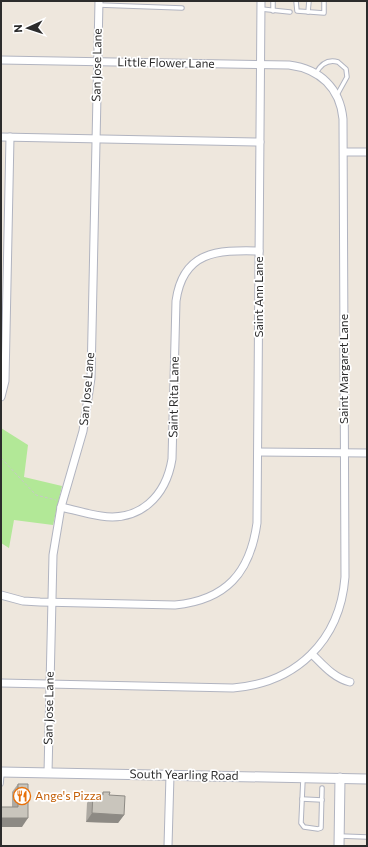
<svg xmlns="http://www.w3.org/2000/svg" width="368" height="847" viewBox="0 0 368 847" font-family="Commissioner,sans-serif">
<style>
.park{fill:#b2e897}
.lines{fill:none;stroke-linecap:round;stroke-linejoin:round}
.service-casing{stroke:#b1b4c0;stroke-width:5.5}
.minor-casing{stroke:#b1b4c0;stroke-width:9}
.tertiary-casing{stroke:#b1b4c0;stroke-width:11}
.path{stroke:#c8c8c8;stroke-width:1;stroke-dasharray:3 2;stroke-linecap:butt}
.service{stroke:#fff;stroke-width:3.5}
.minor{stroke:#fff;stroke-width:7}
.tertiary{stroke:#fff;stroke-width:9}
.wall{fill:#ada9a2}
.shaded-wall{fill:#8d8a84}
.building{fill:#c9c5bc;stroke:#8d8a84}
.labels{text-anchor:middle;stroke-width:3.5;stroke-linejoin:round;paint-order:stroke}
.street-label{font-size:12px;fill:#2c2c2c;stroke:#fff}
.food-label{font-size:12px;fill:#c56008;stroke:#fff;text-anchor:start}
</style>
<rect width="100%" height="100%" fill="#eee7dd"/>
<!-- park -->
<polygon class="park" points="1,428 28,445 24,477 62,486 53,525 14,520 9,548 1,543"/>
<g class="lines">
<!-- service casing -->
<g class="service-casing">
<g id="service">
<polyline points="296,1 297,11 324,13 324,1"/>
<polyline points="99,5 182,8"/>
<polyline points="261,9 290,12"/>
<polyline points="273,11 273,1"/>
<polyline points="308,12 309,1"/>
<path d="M 316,73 C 321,64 328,59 338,62 L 346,69 L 347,77 L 337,95"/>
<polyline points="303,779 301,823 304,827 318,829 321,828 322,788"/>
<polyline points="1,784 2,773"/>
<polyline points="302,799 322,800"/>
<polyline points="340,836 367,837"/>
</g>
</g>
<!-- minor casing -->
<g class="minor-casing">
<g id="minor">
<path d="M 1,60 L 289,65 C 320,69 340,88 343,119 L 345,577 C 340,641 296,683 233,688 L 1,683"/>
<polyline points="1,137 260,142"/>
<polyline points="344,152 367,152"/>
<polyline points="1,397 5,381 10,137"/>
<polyline points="258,452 367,453"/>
<path d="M 61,507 C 74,510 87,514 101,516 C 140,522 166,496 172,459 L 176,301 C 183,251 217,250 259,251"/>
<path d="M 1,595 L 23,601 L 40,602 L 175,605 C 226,600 250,573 257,523 L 261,1"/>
<path d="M 312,654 C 324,666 334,678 350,682"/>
<polyline points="48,773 53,555 61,507 83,431 91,378 99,1"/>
<polyline points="168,846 170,775"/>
</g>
</g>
<!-- tertiary casing -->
<g class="tertiary-casing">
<g id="tertiary">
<polyline points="1,772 367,779"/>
<polyline points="339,846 340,778"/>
</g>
</g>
<!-- path -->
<polyline class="path" points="1,458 36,495 56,500"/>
<!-- service -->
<use href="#service" class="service"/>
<!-- minor -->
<use href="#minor" class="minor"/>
<!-- tertiary -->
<use href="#tertiary" class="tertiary"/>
</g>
<!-- wall -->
<g class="wall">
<polygon points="18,784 22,827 1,827 1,807 12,807 12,792"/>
<polygon points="103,792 109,795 124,815 118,823 86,822 87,803 93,794 101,795"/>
</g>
<!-- shaded-wall -->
<g class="shaded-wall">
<polygon points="92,813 124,815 118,823 86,822"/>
<polygon points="1,818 28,818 22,827 1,827"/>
</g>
<!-- building -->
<g class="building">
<polygon points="18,784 28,784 28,818 1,818 1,807 18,807"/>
<polygon points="103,792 110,792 109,795 125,796 124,815 92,813 93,794 103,795"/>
</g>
<!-- icons -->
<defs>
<g id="restaurant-ring" transform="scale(0.9)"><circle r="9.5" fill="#fff" stroke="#e8710a" stroke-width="1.5"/><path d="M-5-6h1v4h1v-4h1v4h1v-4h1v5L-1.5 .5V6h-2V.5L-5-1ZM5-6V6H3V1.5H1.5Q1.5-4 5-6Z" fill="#e8710a"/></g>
</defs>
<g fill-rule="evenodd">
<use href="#restaurant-ring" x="22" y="796"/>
</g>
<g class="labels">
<!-- street labels -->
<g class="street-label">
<text transform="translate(166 63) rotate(1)" y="4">Little Flower Lane</text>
<text transform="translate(97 65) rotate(-89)" y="4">San Jose Lane</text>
<text transform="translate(259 297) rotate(-90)" y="4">Saint Ann Lane</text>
<text transform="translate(344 369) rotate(-90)" y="4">Saint Margaret Lane</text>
<text transform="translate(87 389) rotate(-85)" y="4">San Jose Lane</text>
<text transform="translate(174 397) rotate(-89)" y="4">Saint Rita Lane</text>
<text transform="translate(49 708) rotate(-89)" y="4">San Jose Lane</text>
<text transform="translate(184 775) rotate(1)" y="4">South Yearling Road</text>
</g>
<!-- food labels -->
<g class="food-label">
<text x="35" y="800">Ange's Pizza</text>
</g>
</g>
<!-- border -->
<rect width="368" height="847" fill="none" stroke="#2c2c2c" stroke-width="4"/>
<!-- north arrow -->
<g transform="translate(28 28) rotate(267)" stroke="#ffffff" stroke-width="3" paint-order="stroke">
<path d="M0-3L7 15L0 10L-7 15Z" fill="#2c2c2c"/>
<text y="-6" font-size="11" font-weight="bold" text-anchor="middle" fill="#2c2c2c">N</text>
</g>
</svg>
